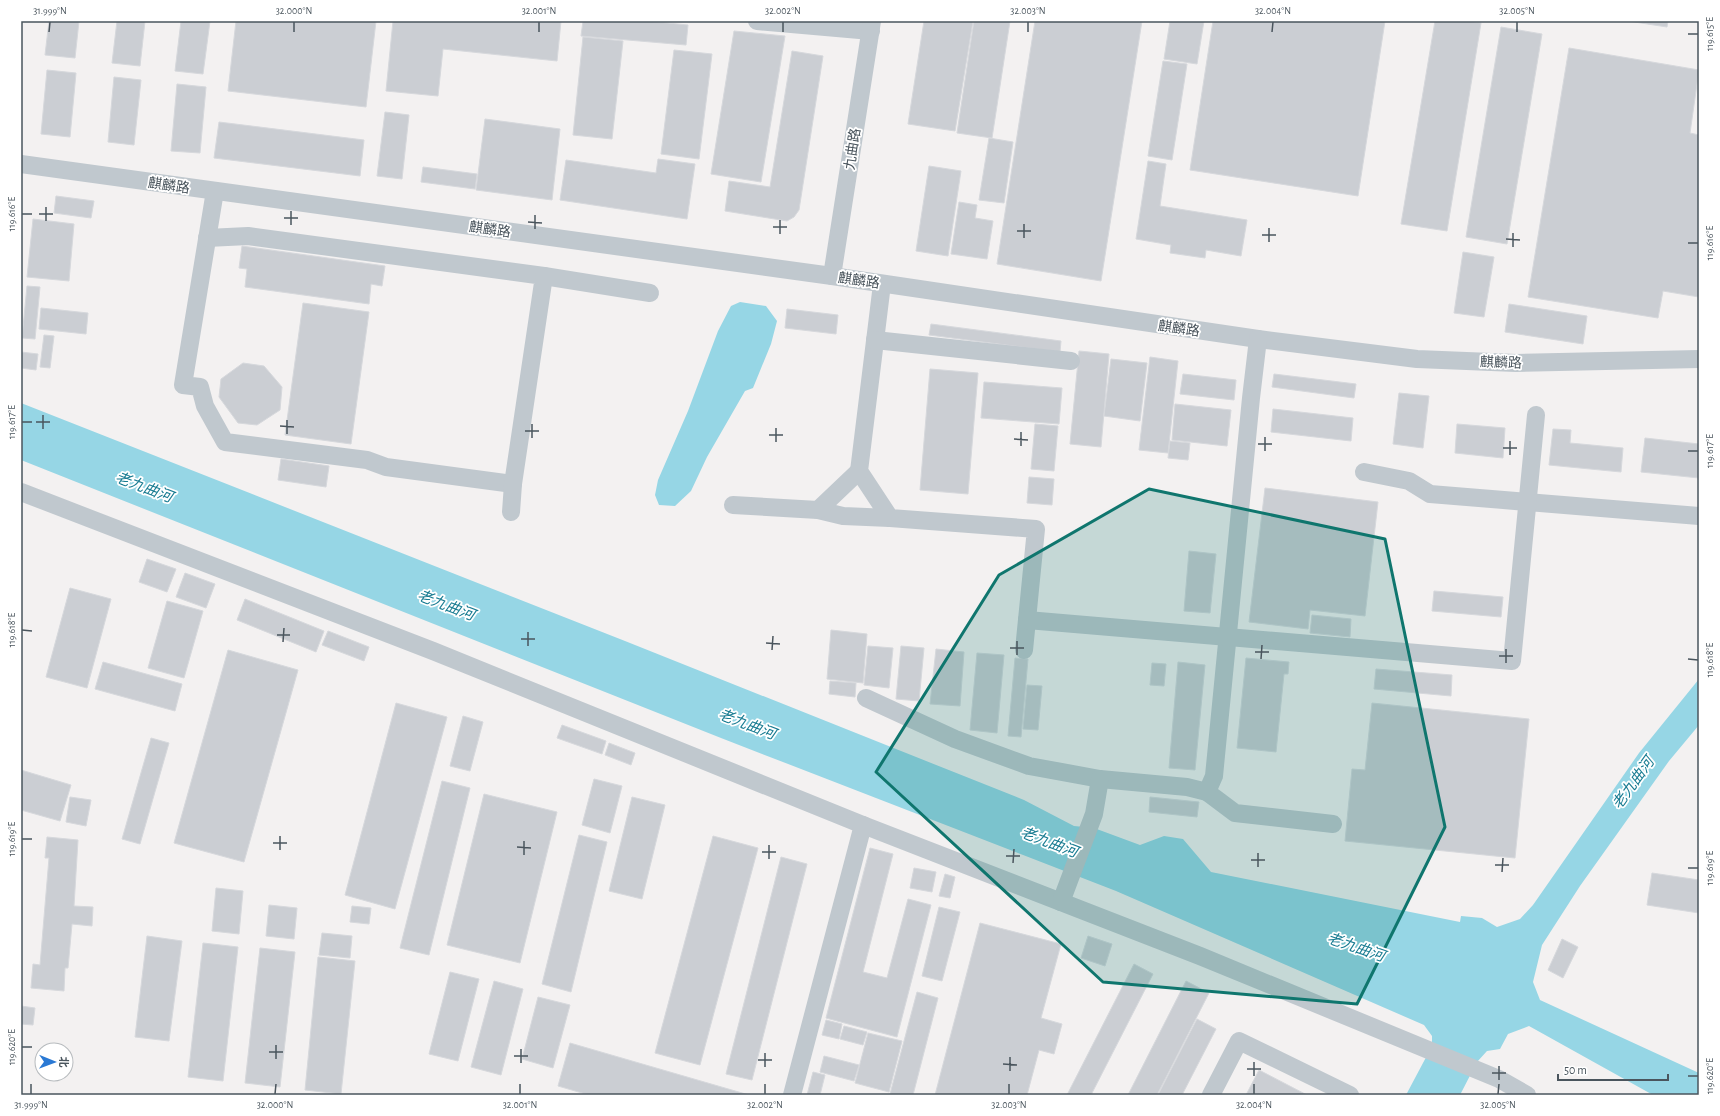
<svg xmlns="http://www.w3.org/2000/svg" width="1720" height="1116" viewBox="0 0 1720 1116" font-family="'Alegreya Sans','Noto Sans SC',sans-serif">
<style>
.water{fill:#96d6e5}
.building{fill:#cbced3;stroke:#d6d8dc}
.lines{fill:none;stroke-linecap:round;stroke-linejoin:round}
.minor{stroke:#c0c8ce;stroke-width:18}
.marked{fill:#0f766e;fill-opacity:0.2;stroke:#0f766e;stroke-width:3;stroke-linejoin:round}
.ticks{fill:none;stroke:#4a555d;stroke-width:1.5}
.labels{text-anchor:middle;stroke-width:3.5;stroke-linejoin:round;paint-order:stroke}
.street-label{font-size:14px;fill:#4a555d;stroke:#fff}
.water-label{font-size:15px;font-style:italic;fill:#197c92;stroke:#fff}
.neatline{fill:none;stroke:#4a555d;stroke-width:1.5}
.ticks-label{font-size:10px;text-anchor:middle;fill:#4a555d}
</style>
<rect width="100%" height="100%" fill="#f3f1f1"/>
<!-- water -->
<g class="water">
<polygon points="740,302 766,306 777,321 771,344 753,388 745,391 707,457 691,491 675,506 659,505 655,495 658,480 688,411 718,331 731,306"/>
<polygon points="21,403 625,641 1024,800 1074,826 1094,828 1140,845 1164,836 1183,839 1211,872 1460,922 1461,916 1482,918 1497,927 1520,919 1533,905 1639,753 1699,679 1699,725 1669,761 1580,886 1542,945 1533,982 1540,1000 1699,1073 1699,1095 1653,1095 1529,1026 1508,1034 1500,1049 1487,1051 1477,1062 1460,1095 1406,1095 1432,1046 1432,1036 1424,1025 1116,891 721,738 21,460"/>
</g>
<!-- building -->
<g class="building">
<polygon points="49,21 79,21 75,58 45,55"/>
<polygon points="117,21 145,21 140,66 112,63"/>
<polygon points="181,21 210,21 203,74 175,71"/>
<polygon points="236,21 376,21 366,107 228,91"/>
<polygon points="393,21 561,21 557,61 443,49 438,96 386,91"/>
<polygon points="583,21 647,21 688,25 686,45 581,36"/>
<polygon points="924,21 973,21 955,131 908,124"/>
<polygon points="974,21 1010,21 992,138 957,133"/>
<polygon points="1035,21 1142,21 1101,281 997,264"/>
<polygon points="1170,21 1204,21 1197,64 1164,59"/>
<polygon points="1213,21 1385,21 1358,196 1190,170"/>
<polygon points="1435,21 1467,21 1481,23 1447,231 1401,224"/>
<polygon points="1628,21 1668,21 1667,27"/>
<polygon points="1501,27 1542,34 1507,244 1466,237"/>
<polygon points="734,31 785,36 761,182 711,174"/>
<polygon points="583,37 623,41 612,139 573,135"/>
<polygon points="1569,48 1699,70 1690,133 1699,135 1699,297 1663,291 1658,318 1528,297"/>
<polygon points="674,50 712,54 699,159 661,154"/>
<polygon points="792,51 823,56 799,210 794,217 787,221 725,211 729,181 770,187"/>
<polygon points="1163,61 1187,64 1172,160 1148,156"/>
<polygon points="47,70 76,73 70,137 41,134"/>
<polygon points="114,77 141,80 134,145 108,142"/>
<polygon points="177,84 206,87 200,153 171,151"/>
<polygon points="385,112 409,115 402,179 377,176"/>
<polygon points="485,119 560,129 552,200 476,190"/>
<polygon points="219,122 364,140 360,176 214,158"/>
<polygon points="989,138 1013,142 1004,203 979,200"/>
<polygon points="658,159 695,164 687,219 560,200 566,160 656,173"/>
<polygon points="1148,161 1166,164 1160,206 1247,220 1241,256 1206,250 1205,258 1170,253 1171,245 1136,239"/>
<polygon points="929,166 961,171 948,256 916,251"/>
<polygon points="423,167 477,174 475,189 421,182"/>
<polygon points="56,196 94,201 91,218 54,213"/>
<polygon points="959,202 977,205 975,218 993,221 987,259 951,254"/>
<polygon points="33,219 74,224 69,281 27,277"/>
<polygon points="242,246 385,266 382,286 371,284 369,304 245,287 247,269 239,268"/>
<polygon points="1463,252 1494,257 1484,317 1454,313"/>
<polygon points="27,286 40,287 35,339 22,338"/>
<polygon points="303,303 369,312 351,444 285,435"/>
<polygon points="1509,304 1587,316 1583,344 1505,332"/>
<polygon points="41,308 88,313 86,334 39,329"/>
<polygon points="787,309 838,315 836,334 785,328"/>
<polygon points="931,324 1061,341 1060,352 929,335"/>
<polygon points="44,335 54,336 50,368 40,367"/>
<polygon points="1079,351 1109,354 1101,447 1070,444"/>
<polygon points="21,352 38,354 36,370 21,368"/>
<polygon points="1150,357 1178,361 1168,453 1139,450"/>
<polygon points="1111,359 1147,363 1140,421 1104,416"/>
<polygon points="243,363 264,366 282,387 280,410 257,425 238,423 219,397 221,379"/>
<polygon points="930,369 978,373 968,494 920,490"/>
<polygon points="1183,374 1236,380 1234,400 1180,394"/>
<polygon points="1274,374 1356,384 1354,398 1272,387"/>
<polygon points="984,382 1062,388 1059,424 981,418"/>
<polygon points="1399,393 1429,396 1423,448 1393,444"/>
<polygon points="1175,404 1231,410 1227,446 1172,440"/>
<polygon points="1273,409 1353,418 1351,441 1271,432"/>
<polygon points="1035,424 1058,426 1054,471 1031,469"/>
<polygon points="1457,424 1505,428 1503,458 1455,453"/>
<polygon points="1553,429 1571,430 1570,443 1623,448 1621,472 1549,465"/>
<polygon points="1645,438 1699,444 1699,478 1641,472"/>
<polygon points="1170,441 1190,443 1188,460 1168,458"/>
<polygon points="281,459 329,466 326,487 278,480"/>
<polygon points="1029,477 1054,479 1052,505 1027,503"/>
<polygon points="1265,488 1378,502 1365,616 1310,610 1308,629 1249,622"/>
<polygon points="1189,551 1216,554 1210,613 1184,611"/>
<polygon points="147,559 176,569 167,592 139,582"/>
<polygon points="185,573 215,584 206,608 176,597"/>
<polygon points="70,588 111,599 87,688 46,677"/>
<polygon points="1434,591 1503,597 1501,617 1432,611"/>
<polygon points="245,599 324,631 316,652 237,620"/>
<polygon points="167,601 203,611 184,678 148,668"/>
<polygon points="1312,615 1351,619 1350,637 1310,633"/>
<polygon points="831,630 867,634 863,683 827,679"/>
<polygon points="328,631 369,647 364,661 322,645"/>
<polygon points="868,646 893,648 889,688 864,685"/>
<polygon points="901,646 924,648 919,701 896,699"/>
<polygon points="936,649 964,652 960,706 930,704"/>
<polygon points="228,650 298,670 244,862 174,843"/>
<polygon points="977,653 1004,655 997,733 970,730"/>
<polygon points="1015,658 1028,659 1021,737 1008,736"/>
<polygon points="1246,658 1289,662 1288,674 1284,674 1276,752 1237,748"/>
<polygon points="103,662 182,684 175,711 95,689"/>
<polygon points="1178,662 1205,665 1195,770 1169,768"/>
<polygon points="1152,663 1166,664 1164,686 1150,685"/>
<polygon points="1376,669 1452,675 1451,696 1374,689"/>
<polygon points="830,681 856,683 855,697 829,694"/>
<polygon points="1027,685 1042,686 1038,730 1023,729"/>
<polygon points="396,703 447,717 395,909 345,895"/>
<polygon points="1372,703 1529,719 1515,858 1345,841 1352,769 1365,770"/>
<polygon points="463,716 483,722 470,771 450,766"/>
<polygon points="562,725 606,741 602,754 557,738"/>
<polygon points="151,738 169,743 140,844 122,839"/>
<polygon points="609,743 635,753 631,765 605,755"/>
<polygon points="21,770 71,785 60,821 21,810"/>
<polygon points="594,779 622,786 610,833 582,825"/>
<polygon points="442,781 470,788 429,955 400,948"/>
<polygon points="484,794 557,812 520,963 447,945"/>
<polygon points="70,797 91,800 86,826 66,822"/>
<polygon points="632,797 665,805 642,899 609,891"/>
<polygon points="1150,797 1199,802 1197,817 1149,812"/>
<polygon points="579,835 607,842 571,992 542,984"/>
<polygon points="713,836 758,848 700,1065 655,1053"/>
<polygon points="47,837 78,840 74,906 93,907 92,926 72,924 68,968 65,968 64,991 31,988 33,964 40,965 49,858 45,858"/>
<polygon points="870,848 893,854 863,972 887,978 908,899 931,905 897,1037 826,1018"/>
<polygon points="781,857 807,864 752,1080 726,1074"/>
<polygon points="914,868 936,872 932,892 910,888"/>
<polygon points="1652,873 1699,880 1699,913 1647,905"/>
<polygon points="945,874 955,877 950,898 939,896"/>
<polygon points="216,888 243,891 239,934 212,931"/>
<polygon points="269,905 297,908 294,939 266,936"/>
<polygon points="352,906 371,908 369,924 350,922"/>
<polygon points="939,907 960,912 942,981 922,976"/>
<polygon points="980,923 1061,944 1041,1018 1062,1024 1054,1054 1039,1050 1027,1095 935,1095"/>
<polygon points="322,933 352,936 350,958 319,955"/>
<polygon points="147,936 182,941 169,1041 135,1037"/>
<polygon points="1088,936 1112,944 1105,966 1081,958"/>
<polygon points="1562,939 1578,947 1563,978 1548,970"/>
<polygon points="203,943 238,947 223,1081 188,1077"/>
<polygon points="260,948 295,952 280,1087 245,1083"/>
<polygon points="318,957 355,961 341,1094 305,1090"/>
<polygon points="1134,964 1153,974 1091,1095 1067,1095"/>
<polygon points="450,972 479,979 458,1061 429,1054"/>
<polygon points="494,981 523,989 501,1075 471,1067"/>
<polygon points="1186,981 1209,993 1157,1095 1128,1095"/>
<polygon points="917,992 938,998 913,1095 895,1095 890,1094"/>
<polygon points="538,997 570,1005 553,1068 522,1059"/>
<polygon points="21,1006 35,1008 33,1025 21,1024"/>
<polygon points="1197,1019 1216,1029 1182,1095 1158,1095"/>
<polygon points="826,1020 842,1024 839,1039 822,1035"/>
<polygon points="844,1026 867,1032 863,1045 840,1039"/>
<polygon points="868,1033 902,1041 889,1092 855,1083"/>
<polygon points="570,1043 749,1095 589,1095 558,1086"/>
<polygon points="824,1056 859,1065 854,1081 820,1072"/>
<polygon points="1259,1070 1307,1095 1246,1095"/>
<polygon points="813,1072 825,1075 820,1095 807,1095"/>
</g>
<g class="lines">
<!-- minor -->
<g class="minor">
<polyline points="757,21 871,31"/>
<polyline points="21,164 832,276 1258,339 1417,359 1516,363 1699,359"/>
<polyline points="215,191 183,385 200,387 205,406 225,442 367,460 386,467 513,484"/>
<polyline points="207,238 248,236 544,276 513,484 511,512"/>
<polyline points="544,276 650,293"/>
<polyline points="832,276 872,21"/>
<polyline points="882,284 859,471 890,518 1036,529 1024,650"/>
<polyline points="1258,339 1251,398 1214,776 1207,792 1235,813 1333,824"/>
<polyline points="875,340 1071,361"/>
<polyline points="1364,472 1409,481 1430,494 1699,516"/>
<polyline points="21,492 433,651 863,825 1200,956 1499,1079 1527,1095"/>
<polyline points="733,505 818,510 843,516 890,518"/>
<polyline points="818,510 859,471"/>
<polyline points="1027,620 1512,661 1536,415"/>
<polyline points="866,698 955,739 1029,766 1100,779 1187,787 1207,792"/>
<polyline points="1061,902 1094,814 1100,779"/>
<polyline points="792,1095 863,825"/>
<polyline points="1211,1095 1239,1041 1350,1095"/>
</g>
</g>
<!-- marked area -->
<path class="marked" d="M 1149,489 L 1385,539 L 1445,827 L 1357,1004 L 1103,982 L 876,772 L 999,575 Z"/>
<!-- ticks -->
<path class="ticks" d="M 49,32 L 50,22M 294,32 L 294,22M 539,32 L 539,22M 783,32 L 783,22M 1028,32 L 1028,22M 1272,32 L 1273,22M 1517,32 L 1517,22M 1688,34 L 1698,34M 22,214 L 32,214M 39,214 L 53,214M 284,218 L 298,218M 46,221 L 46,207M 528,222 L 542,223M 291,225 L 291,211M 773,227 L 787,227M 535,229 L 535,215M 1017,231 L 1031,231M 780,234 L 780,220M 1262,235 L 1276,235M 1024,238 L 1024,224M 1506,239 L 1520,240M 1269,242 L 1269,228M 1688,243 L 1698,243M 1513,247 L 1513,233M 22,422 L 32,422M 36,422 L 50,422M 280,426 L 294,427M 43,429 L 43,415M 525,431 L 539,431M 287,434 L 287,420M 769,435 L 783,435M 532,438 L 532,424M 1014,439 L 1028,440M 776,442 L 776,428M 1258,444 L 1272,444M 1021,446 L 1021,432M 1503,448 L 1517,448M 1265,451 L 1265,437M 1688,451 L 1698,451M 1510,455 L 1510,441M 22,630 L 32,631M 277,635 L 290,635M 521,639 L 535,639M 283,642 L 284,628M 766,643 L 780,644M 528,646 L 528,632M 1010,648 L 1024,648M 772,650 L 773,636M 1255,652 L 1269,652M 1017,655 L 1017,641M 1499,656 L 1513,656M 1261,659 L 1262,645M 1688,659 L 1698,660M 1506,663 L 1506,649M 22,839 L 32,839M 273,843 L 287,843M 517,847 L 531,848M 280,850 L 280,836M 762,852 L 776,852M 524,855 L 524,841M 1006,856 L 1020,856M 769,859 L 769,845M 1251,860 L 1265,860M 1013,863 L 1014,849M 1495,865 L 1509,865M 1258,867 L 1258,853M 1688,868 L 1698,868M 1502,872 L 1503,858M 22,1047 L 32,1047M 269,1052 L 283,1052M 514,1056 L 528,1056M 276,1059 L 276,1045M 758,1060 L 772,1060M 521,1063 L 521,1049M 1003,1064 L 1017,1065M 765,1067 L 765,1053M 1247,1069 L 1261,1069M 1010,1071 L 1010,1057M 1492,1073 L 1506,1073M 1254,1076 L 1254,1062M 1688,1076 L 1698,1076M 1499,1080 L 1499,1066M 31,1094 L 31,1084M 275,1094 L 276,1084M 520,1094 L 520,1084M 765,1094 L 765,1084M 1009,1094 L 1009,1084M 1254,1094 L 1254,1084M 1498,1094 L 1499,1084"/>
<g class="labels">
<!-- street labels -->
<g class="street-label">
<text transform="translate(852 149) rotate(-81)" y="5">九曲路</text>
<text transform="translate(169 185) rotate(8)" y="5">麒麟路</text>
<text transform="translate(490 229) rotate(8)" y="5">麒麟路</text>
<text transform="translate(859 280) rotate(8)" y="5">麒麟路</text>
<text transform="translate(1179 328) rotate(8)" y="5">麒麟路</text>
<text transform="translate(1501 362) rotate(2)" y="5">麒麟路</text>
</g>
<!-- water labels -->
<g class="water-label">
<text transform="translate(144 487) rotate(21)" y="5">老九曲河</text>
<text transform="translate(446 605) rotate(21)" y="5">老九曲河</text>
<text transform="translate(747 724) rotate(21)" y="5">老九曲河</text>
<text transform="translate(1633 783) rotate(-54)" y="5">老九曲河</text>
<text transform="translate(1049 842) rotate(21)" y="5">老九曲河</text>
<text transform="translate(1356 947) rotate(19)" y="5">老九曲河</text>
</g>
</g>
<!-- border -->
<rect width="1720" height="1116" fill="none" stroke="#ffffff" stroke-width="44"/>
<!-- north arrow -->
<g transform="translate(54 1062) rotate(91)"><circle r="19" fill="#ffffff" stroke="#b7bbbe"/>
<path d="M0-3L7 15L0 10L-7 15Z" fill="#2a79d4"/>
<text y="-6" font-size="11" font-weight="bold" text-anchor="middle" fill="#4a555d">北</text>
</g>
<!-- scale -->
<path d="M1558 1074v6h110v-6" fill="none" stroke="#4a555d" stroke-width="2"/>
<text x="1564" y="1074" font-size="12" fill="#4a555d" stroke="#ffffff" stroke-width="3" paint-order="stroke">50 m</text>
<rect x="22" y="22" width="1676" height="1072" class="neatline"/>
<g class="ticks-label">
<text x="50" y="14">31.999°N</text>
<text x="294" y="14">32.000°N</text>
<text x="539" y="14">32.001°N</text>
<text x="783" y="14">32.002°N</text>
<text x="1028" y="14">32.003°N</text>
<text x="1273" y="14">32.004°N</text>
<text x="1517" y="14">32.005°N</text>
<text transform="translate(1709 34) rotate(-90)" y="4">119.615°E</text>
<text transform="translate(11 214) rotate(-90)" y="4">119.616°E</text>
<text transform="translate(1709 243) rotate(-90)" y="4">119.616°E</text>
<text transform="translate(11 422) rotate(-90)" y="4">119.617°E</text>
<text transform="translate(1709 451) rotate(-90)" y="4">119.617°E</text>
<text transform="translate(11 630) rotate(-90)" y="4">119.618°E</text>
<text transform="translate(1709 660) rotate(-90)" y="4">119.618°E</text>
<text transform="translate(11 839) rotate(-90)" y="4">119.619°E</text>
<text transform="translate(1709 868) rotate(-90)" y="4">119.619°E</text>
<text transform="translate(11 1047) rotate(-90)" y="4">119.620°E</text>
<text transform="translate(1709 1076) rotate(-90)" y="4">119.620°E</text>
<text x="31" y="1108">31.999°N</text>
<text x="275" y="1108">32.000°N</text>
<text x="520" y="1108">32.001°N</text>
<text x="765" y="1108">32.002°N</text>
<text x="1009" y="1108">32.003°N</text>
<text x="1254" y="1108">32.004°N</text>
<text x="1498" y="1108">32.005°N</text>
</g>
</svg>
